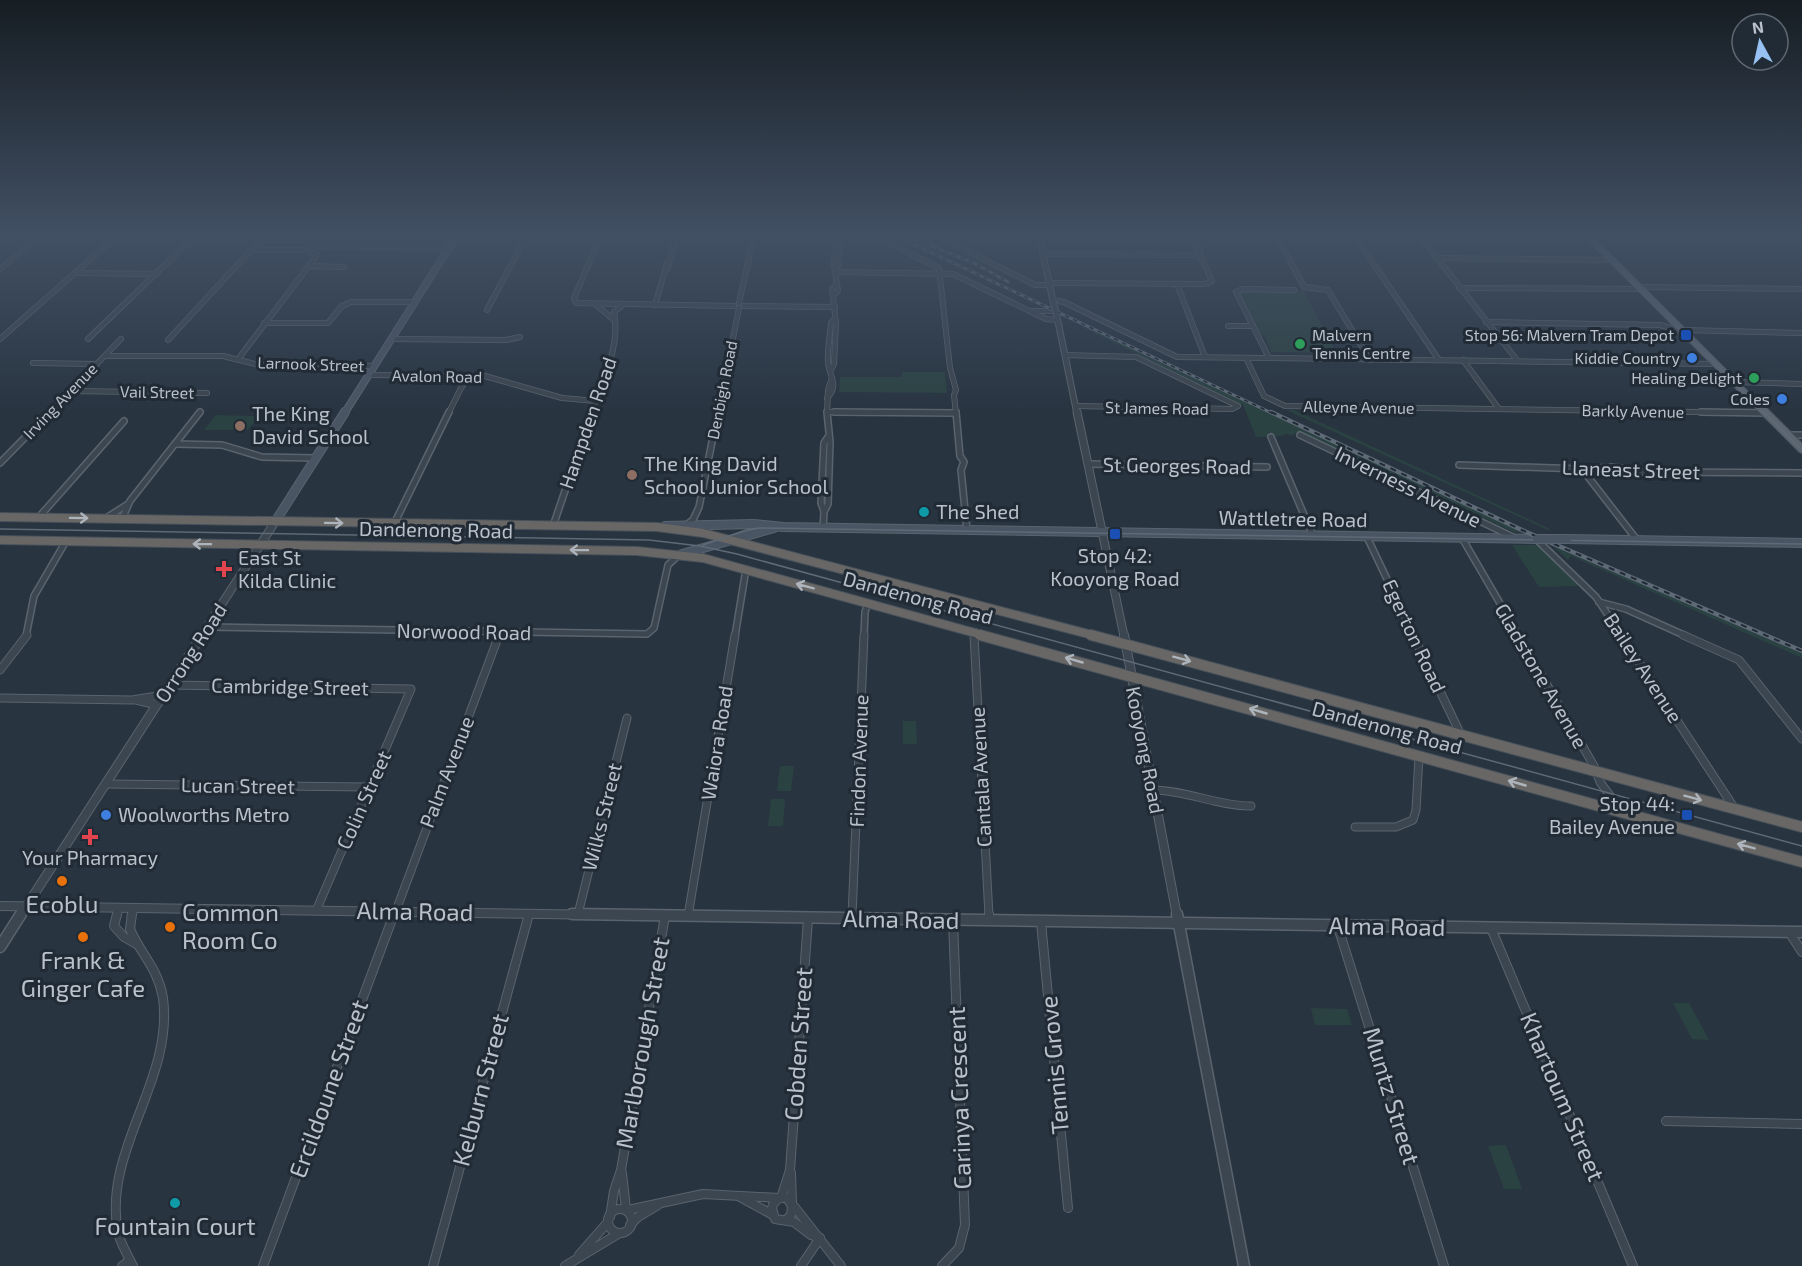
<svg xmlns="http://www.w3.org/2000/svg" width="1802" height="1266" viewBox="0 0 1802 1266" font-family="'Exo 2',sans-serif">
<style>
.green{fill:#2b4242}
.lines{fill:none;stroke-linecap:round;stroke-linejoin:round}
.minor-far3-casing{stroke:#5a646e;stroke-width:6}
.minor-far2-casing{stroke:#5a646e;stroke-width:8}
.minor-far1-casing{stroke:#5a646e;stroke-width:9}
.minor-casing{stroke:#5a646e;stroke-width:10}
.tertiary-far3-casing{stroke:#5a646e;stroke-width:7}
.tertiary-far2-casing{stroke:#5a646e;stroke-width:9}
.tertiary-far1-casing{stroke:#5a646e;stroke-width:10}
.tertiary-casing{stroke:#5a646e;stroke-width:13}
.secondary-far1-casing{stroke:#5a646e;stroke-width:8}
.secondary-casing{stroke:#5a646e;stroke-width:10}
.primary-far1-casing{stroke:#464f5a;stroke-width:8}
.primary-casing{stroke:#464f5a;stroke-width:10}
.trunk-far1-casing{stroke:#47515b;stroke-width:10}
.trunk-casing{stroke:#47515b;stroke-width:12}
.minor-far3{stroke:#3c4650;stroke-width:4.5}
.minor-far2{stroke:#3c4650;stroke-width:5}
.minor-far1{stroke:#3c4650;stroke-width:7}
.minor{stroke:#3c4650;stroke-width:8}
.tertiary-far3{stroke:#3c4650;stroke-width:5}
.tertiary-far2{stroke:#3c4650;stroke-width:7}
.tertiary-far1{stroke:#3c4650;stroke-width:8}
.tertiary{stroke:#3c4650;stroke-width:10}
.secondary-far1{stroke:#4a5563;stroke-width:6}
.secondary{stroke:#4a5563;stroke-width:8}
.primary-far1{stroke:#5a6570;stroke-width:7}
.primary{stroke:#5a6570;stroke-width:8}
.trunk-far1{stroke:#686765;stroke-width:8}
.trunk{stroke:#686765;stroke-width:10}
.tram{stroke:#5f6a77;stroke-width:1.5}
.rail-far1-casing{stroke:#5f6a77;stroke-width:3}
.rail-casing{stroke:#5f6a77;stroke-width:4.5}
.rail-far1{stroke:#212b36;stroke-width:1.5;stroke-dasharray:4.5;stroke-linecap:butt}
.rail{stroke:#212b36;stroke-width:2;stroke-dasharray:6;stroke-linecap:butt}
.tertiary-bridge-casing{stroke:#5a646e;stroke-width:7;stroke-linecap:butt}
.secondary-bridge-casing{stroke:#5a646e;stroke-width:10;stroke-linecap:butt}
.tertiary-bridge{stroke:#3c4650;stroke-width:5}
.secondary-bridge{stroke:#4a5563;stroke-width:8}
.oneway{stroke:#adb4bb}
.transit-dot{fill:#1a4fb4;stroke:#212b36;stroke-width:2}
.leisure-dot{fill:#2e9e5b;stroke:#212b36;stroke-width:2}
.shop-dot{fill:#3f7fe0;stroke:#212b36;stroke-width:2}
.education-dot{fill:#8d6e63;stroke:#212b36;stroke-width:2}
.culture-dot{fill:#0f9aa8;stroke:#212b36;stroke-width:2}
.health-dot{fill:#e0444e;stroke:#212b36;stroke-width:2}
.food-dot{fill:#e8710a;stroke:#212b36;stroke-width:2}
.labels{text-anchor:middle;stroke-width:6;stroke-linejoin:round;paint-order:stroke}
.far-poi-label{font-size:16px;fill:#b9c1ca;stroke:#212b36;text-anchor:end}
.far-street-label{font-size:16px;fill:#b9c1ca;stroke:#212b36}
.poi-label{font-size:20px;fill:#b9c1ca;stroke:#212b36;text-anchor:start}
.street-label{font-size:20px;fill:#b9c1ca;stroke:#212b36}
.near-poi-label{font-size:24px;fill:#b9c1ca;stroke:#212b36}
.near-street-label{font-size:24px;fill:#b9c1ca;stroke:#212b36}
</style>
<rect width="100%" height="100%" fill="#283440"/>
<!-- green -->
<g class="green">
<polygon points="1243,291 1304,291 1336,353 1271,352 1265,336 1261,335 1239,294"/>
<polygon points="1082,327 1085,327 1113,339 1522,532 1514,532 1299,431 1292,436 1286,434 1282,436 1256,437 1243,405"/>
<polygon points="902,372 945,372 947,393 839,392 840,377 902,377"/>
<polygon points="1286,410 1294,410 1548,528 1550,531"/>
<polygon points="216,415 259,416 248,430 204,430"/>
<polygon points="1512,545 1540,545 1580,586 1539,587"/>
<polygon points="1553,546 1790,648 1802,654 1802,658 1589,564 1571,556 1568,560"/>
<polygon points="903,721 916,721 917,744 903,744"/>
<polygon points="780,766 794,766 791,791 777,791"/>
<polygon points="771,799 785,799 783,826 768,826"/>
<polygon points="1673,1003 1689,1003 1709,1040 1692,1039"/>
<polygon points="1311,1008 1347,1009 1352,1025 1315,1025"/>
<polygon points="1506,1145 1522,1189 1504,1189 1488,1146"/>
</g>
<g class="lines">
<!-- minor-far3 casing -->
<g class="minor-far3-casing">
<g id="minor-far3">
<polyline points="601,235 574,298 576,303 734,306"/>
<polyline points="872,235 939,268 950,368 956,390 954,395 956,414"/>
<polyline points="935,235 1035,285 1050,285"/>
<polyline points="1192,235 1198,246 1197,249 1201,252"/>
<polyline points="1276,235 1304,287 1328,290 1370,360"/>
<polyline points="1354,235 1439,360"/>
<polyline points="1419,235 1517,360"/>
<polyline points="0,242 8,235"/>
<polyline points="307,250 314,246 449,248"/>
<polyline points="1043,254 1197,255 1201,257 1212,281 1206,284 1050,283"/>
<polyline points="1436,258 1611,260"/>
<polyline points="309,266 344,267"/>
<polyline points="836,267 839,265 840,235"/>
<polyline points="0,269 41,235"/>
<polyline points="667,270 677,235"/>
<polyline points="836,272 953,274 1046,319 1057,320"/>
<polyline points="76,273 156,274"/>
<polyline points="1177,284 1205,357"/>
<polyline points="1639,287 1802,289"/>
<polyline points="1459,288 1641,289"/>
<polyline points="833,296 838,291 834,265 836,235"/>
<polyline points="1053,300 1064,302 1177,357 1266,358"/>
<polyline points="739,303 754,235"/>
<polyline points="595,304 614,320"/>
<polyline points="655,305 667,263 671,258"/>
<polyline points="744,306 835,307"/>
<polyline points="487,310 527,235"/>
<polyline points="1033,311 1055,311"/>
<polyline points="1486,322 1660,325 1682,331"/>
<polyline points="264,323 328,323 342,306 351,302 415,302"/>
<polyline points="1228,326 1253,326"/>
<polyline points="1683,330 1802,333"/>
<polyline points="0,339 118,235"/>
<polyline points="88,339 196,235"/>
<polyline points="392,339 506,340 520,337"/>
<polyline points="168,340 265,235"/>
<polyline points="1065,355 1136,357 1238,406 1232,409 1076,406"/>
<polyline points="105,356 223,356 259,365 374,366"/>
<polyline points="239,358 317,255 307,250 252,250"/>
<polyline points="1246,358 1264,396 1285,406 1766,413"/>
<polyline points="1266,358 1343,359"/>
<polyline points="1269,358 1236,292 1243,289 1294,290"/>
<polyline points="1340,359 1498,361"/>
<polyline points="1463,360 1499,409"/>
<polyline points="1496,361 1716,364"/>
<polyline points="33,363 97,364"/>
<polyline points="831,370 834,364 836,323 832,289 837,284"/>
<polyline points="369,375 485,376 562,398 596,401"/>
<polyline points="1735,382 1802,384"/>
<polyline points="71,391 207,393"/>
<path d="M 827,398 C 840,385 829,377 828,362 C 827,350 830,336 831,323 L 834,319"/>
<polyline points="828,412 956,413"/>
<polyline points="48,414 121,339"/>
<polyline points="448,414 461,388 471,375"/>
<path d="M 591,414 C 602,381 621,347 614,312 L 623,305"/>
<polyline points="718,414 739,308"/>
<polyline points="827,414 828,390 832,378"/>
</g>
</g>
<!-- minor-far2 casing -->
<g class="minor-far2-casing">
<g id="minor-far2">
<polyline points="834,412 956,413"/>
<polyline points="956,412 960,456 964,462 961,470 967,530"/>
<polyline points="1701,412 1766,413"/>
<polyline points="1300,435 1513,537"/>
<polyline points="1788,435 1802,435"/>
<polyline points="1271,437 1313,536"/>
<polyline points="175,444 222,445 262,457 316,458"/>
<polyline points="0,463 50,412"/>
<polyline points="1088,464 1267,467"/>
<polyline points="1459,465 1582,469 1614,467 1644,472 1802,473"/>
<polyline points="1582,469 1637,540"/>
<polyline points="824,511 821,503 824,443 828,437"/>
<polyline points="39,517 124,421"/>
<polyline points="106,518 128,504"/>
<polyline points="122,519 130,501 200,412"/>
<polyline points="394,524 449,412"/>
<polyline points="686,525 693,520 699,507 718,412"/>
<polyline points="553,526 592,412"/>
<polyline points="823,528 824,512 828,504 830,442 827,412"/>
<polyline points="1367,537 1414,636"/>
<polyline points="1462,538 1519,636"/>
<polyline points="1536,539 1596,597 1622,636"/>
<polyline points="1599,602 1626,609 1686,636"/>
<polyline points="207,627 647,634 654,628 668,565 680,554"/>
<polyline points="26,636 34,596 66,541"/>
<polyline points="498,636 500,632"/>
<polyline points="735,636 746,569"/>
<polyline points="864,636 865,612 868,603"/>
<polyline points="974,636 975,632"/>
</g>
</g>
<!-- minor-far1 casing -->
<g class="minor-far1-casing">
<g id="minor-far1">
<polyline points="974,635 989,916"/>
<polyline points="1413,635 1461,735"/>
<polyline points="1518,635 1594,766 1600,782 1622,812"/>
<polyline points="1621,635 1735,809"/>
<polyline points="1683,635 1739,660 1802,739"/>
<polyline points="0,670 27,635"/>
<polyline points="170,685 411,689 316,911"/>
<polyline points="0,698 132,700 164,695"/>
<polyline points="136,700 157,705"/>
<polyline points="106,784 369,787"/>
<path d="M 1152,790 C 1186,790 1217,806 1251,806"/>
<polyline points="1355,827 1396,827 1413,820 1416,810 1419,756"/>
<polyline points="578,914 627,718"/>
<polyline points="117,916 119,908"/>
<polyline points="131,916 135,908"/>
<polyline points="394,916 499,635"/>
<polyline points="688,916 735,635"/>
<polyline points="852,916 864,635"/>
</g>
</g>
<!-- minor casing -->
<g class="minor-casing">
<g id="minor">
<polyline points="117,914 114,926 124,937 138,945"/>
<path d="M 132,914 L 130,929 C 141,955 158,968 163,998 C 174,1081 102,1150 118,1233 C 121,1244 128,1256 133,1266"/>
<polyline points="989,914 989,921"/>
<polyline points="852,919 852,914"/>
<polyline points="1041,922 1068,1208"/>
<polyline points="1338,927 1444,1266"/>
<polyline points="1491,928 1633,1266"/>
<polyline points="1789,932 1802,952"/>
<polyline points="1666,1121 1802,1124"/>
<polyline points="622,1173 626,1209"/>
<polyline points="791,1173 792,1203"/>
<polyline points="740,1197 773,1215"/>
<polyline points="781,1198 790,1170 808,919"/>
<polyline points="793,1205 841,1266"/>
<circle cx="620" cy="1221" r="12"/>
<polyline points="628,1210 703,1194 779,1198"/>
<polyline points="610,1217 614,1191 621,1170 665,916"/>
<path d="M 786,1220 L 791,1215 L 792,1206 L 787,1198 C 779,1197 774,1200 772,1208 L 775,1219 L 794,1222 L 811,1235 L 820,1238"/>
<polyline points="630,1225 638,1217 658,1205"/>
<polyline points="579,1255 608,1222"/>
<polyline points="122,1266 129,1261"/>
<polyline points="263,1266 394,914"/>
<polyline points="433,1266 529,914"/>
<polyline points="565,1266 618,1234"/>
<polyline points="801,1266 820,1238"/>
<polyline points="942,1266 959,1248 965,1225 953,921"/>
</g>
</g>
<!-- tertiary-far3 casing -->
<g class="tertiary-far3-casing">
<g id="tertiary-far3">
<polyline points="1039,235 1053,301"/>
<polyline points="1056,312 1077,414"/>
</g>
</g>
<!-- tertiary-far2 casing -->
<g class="tertiary-far2-casing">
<g id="tertiary-far2">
<polyline points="1077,412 1124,636"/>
<polyline points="201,636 275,522"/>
</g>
</g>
<!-- tertiary-far1 casing -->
<g class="tertiary-far1-casing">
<g id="tertiary-far1">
<polyline points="1124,635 1177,916"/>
<polyline points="0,906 675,916"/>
<polyline points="20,916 202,635"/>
</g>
</g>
<!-- tertiary casing -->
<g class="tertiary-casing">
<g id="tertiary">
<polyline points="572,914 1802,932"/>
<polyline points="1177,914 1244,1266"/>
<polyline points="0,947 21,914"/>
</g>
</g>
<!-- secondary-far1 casing -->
<g class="secondary-far1-casing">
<polyline id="secondary-far1" points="344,414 457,235"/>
</g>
<!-- secondary casing -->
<g class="secondary-casing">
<g id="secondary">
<polyline points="275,522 345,412"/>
<polyline points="665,526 754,524 783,527 1537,539"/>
<polyline points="1567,539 1802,543"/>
<polyline points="682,554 774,528"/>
</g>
</g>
<!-- primary-far1 casing -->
<g class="primary-far1-casing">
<polyline id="primary-far1" points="1587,235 1766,414"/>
</g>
<!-- primary casing -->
<g class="primary-casing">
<polyline id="primary" points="1765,412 1802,449"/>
</g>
<!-- trunk-far1 casing -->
<g class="trunk-far1-casing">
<g id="trunk-far1">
<polyline points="0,517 657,527 703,533 1096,636"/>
<polyline points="0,540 637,551 703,558 986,636"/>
</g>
</g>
<!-- trunk casing -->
<g class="trunk-casing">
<g id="trunk">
<polyline points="980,635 1802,862"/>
<polyline points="1091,635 1802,827"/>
</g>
</g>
<!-- minor-far3 -->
<use href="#minor-far3" class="minor-far3"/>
<!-- minor-far2 -->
<use href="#minor-far2" class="minor-far2"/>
<!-- minor-far1 -->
<use href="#minor-far1" class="minor-far1"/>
<!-- minor -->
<use href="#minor" class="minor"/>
<!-- tertiary-far3 -->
<use href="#tertiary-far3" class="tertiary-far3"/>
<!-- tertiary-far2 -->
<use href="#tertiary-far2" class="tertiary-far2"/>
<!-- tertiary-far1 -->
<use href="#tertiary-far1" class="tertiary-far1"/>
<!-- tertiary -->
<use href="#tertiary" class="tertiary"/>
<!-- secondary-far1 -->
<use href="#secondary-far1" class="secondary-far1"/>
<!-- secondary -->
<use href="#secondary" class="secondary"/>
<!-- primary-far1 -->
<use href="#primary-far1" class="primary-far1"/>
<!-- primary -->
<use href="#primary" class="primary"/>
<!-- trunk-far1 -->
<use href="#trunk-far1" class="trunk-far1"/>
<!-- trunk -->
<use href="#trunk" class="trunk"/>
<!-- tram -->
<g class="tram">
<polyline points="1586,235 1802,450"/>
<polyline points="0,529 649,540 700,546 737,554 1802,846"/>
<polyline points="703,545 746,530 760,528 1802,544"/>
</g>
<!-- rail-far1 casing -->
<g class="rail-far1-casing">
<g id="rail-far1">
<polyline points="894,235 1274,414"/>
<polyline points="927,244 976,264 1008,282"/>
</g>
</g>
<!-- rail casing -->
<g class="rail-casing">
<polyline id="rail" points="1271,412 1524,531 1802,651"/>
</g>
<!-- rail-far1 -->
<use href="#rail-far1" class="rail-far1"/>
<!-- rail -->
<use href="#rail" class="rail"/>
<!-- tertiary-bridge casing -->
<g class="tertiary-bridge-casing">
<polyline id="tertiary-bridge" points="1053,301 1056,312"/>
</g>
<!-- secondary-bridge casing -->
<g class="secondary-bridge-casing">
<polyline id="secondary-bridge" points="1537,539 1567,539"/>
</g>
<!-- tertiary-bridge -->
<use href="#tertiary-bridge" class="tertiary-bridge"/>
<!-- secondary-bridge -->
<use href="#secondary-bridge" class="secondary-bridge"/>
</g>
<!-- one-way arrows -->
<defs><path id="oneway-shaft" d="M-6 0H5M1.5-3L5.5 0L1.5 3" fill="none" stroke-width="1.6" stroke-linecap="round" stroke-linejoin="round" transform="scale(1.5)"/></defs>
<g class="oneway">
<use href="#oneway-shaft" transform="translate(79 518) rotate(1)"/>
<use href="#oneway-shaft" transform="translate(334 523) rotate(1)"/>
<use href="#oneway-shaft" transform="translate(202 544) rotate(-179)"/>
<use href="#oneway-shaft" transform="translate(579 550) rotate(-179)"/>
<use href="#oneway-shaft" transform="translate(805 586) rotate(-165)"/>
<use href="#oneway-shaft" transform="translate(1182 659) rotate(15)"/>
<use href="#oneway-shaft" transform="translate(1074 660) rotate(-164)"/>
<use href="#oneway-shaft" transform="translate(1258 711) rotate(-164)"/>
<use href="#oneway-shaft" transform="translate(1517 783) rotate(-164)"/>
<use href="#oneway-shaft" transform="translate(1693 798) rotate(15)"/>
<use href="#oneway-shaft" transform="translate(1746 846) rotate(-165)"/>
</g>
<!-- sky -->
<linearGradient id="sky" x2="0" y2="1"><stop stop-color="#161d23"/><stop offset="0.57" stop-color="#425064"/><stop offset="1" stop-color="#425064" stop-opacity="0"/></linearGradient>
<rect width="1802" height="413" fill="url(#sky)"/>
<!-- markers -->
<g class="transit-dot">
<rect x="1680" y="329" width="12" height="12" rx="3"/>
<rect x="1109" y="528" width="12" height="12" rx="3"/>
<rect x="1681" y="809" width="12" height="12" rx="3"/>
</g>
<g class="leisure-dot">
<circle cx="1300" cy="344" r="6"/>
<circle cx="1754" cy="378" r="6"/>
</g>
<g class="shop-dot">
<circle cx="1692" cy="358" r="6"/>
<circle cx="1782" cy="399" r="6"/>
<circle cx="106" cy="815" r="6"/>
</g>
<g class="education-dot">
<circle cx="240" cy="426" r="6"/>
<circle cx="632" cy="475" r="6"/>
</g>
<g class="culture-dot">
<circle cx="924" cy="512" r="6"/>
<circle cx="175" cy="1203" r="6"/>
</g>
<g class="health-dot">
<path d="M221 560h6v6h6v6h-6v6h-6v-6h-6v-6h6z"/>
<path d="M87 828h6v6h6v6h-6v6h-6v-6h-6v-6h6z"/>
</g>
<g class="food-dot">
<circle cx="62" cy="881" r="6"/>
<circle cx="170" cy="927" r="6"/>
<circle cx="83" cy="937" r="6"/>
</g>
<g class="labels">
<!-- far-poi labels -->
<g class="far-poi-label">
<text x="1312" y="341" text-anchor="start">Malvern<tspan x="1312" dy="18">Tennis Centre</tspan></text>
<text x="1674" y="341">Stop 56: Malvern Tram Depot</text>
<text x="1680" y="364">Kiddie Country</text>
<text x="1742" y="384">Healing Delight</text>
<text x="1770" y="405">Coles</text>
</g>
<!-- far-street labels -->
<g class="far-street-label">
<text transform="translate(311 364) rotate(2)" y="6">Larnook Street</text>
<text transform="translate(437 376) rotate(1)" y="6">Avalon Road</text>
<text transform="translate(722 390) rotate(-79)" y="6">Denbigh Road</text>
<text transform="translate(157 392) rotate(1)" y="6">Vail Street</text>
<text transform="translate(60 401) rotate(-46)" y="6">Irving Avenue</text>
<text transform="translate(1359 407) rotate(1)" y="6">Alleyne Avenue</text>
<text transform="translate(1157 408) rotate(1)" y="6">St James Road</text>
<text transform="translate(1633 411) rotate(1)" y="6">Barkly Avenue</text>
</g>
<!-- poi labels -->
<g class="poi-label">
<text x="252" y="421">The King<tspan x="252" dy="23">David School</tspan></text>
<text x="644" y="471">The King David<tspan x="644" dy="23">School Junior School</tspan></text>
<text x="936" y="519">The Shed</text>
<text x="1115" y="563" text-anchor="middle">Stop 42:<tspan x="1115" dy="23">Kooyong Road</tspan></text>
<text x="238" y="565">East St<tspan x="238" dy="23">Kilda Clinic</tspan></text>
<text x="1675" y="811" text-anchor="end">Stop 44:<tspan x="1675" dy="23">Bailey Avenue</tspan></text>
<text x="118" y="822">Woolworths Metro</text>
<text x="90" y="865" text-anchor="middle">Your Pharmacy</text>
</g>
<!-- street labels -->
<g class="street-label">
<text transform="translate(588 423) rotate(-71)" y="7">Hampden Road</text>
<text transform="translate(1177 466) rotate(1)" y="7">St Georges Road</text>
<text transform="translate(1631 470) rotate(2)" y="7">Llaneast Street</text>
<text transform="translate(1408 487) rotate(26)" y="7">Inverness Avenue</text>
<text transform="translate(1293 519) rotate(1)" y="7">Wattletree Road</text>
<text transform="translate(436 530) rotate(1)" y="7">Dandenong Road</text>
<text transform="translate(918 598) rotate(15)" y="7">Dandenong Road</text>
<text transform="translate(464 632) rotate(1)" y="7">Norwood Road</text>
<text transform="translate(1414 636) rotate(65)" y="7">Egerton Road</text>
<text transform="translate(191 653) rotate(-57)" y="7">Orrong Road</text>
<text transform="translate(1643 668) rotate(57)" y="7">Bailey Avenue</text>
<text transform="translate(1541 676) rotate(60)" y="7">Gladstone Avenue</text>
<text transform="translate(290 687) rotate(1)" y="7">Cambridge Street</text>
<text transform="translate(1387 728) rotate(15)" y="7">Dandenong Road</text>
<text transform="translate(717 743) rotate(-81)" y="7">Waiora Road</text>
<text transform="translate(1145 750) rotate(79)" y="7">Kooyong Road</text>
<text transform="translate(859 761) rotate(-88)" y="7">Findon Avenue</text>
<text transform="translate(447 772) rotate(-69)" y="7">Palm Avenue</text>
<text transform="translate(981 777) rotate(-93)" y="7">Cantala Avenue</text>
<text transform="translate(238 786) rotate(1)" y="7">Lucan Street</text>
<text transform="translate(364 800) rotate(-66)" y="7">Colin Street</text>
<text transform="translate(602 817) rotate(-76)" y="7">Wilks Street</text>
</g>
<!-- near-poi labels -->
<g class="near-poi-label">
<text x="62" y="913">Ecoblu</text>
<text x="182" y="921" text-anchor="start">Common<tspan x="182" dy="28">Room Co</tspan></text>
<text x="83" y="969">Frank &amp;<tspan x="83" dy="28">Ginger Cafe</tspan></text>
<text x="175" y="1235">Fountain Court</text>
</g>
<!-- near-street labels -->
<g class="near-street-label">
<text transform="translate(415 912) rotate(1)" y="8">Alma Road</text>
<text transform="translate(901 920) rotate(1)" y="8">Alma Road</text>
<text transform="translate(1387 927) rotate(1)" y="8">Alma Road</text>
<text transform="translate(643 1043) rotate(-80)" y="8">Marlborough Street</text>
<text transform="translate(799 1044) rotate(-86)" y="8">Cobden Street</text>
<text transform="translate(1055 1065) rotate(-95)" y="8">Tennis Grove</text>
<text transform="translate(329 1089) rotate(-70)" y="8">Ercildoune Street</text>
<text transform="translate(481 1090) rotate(-75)" y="8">Kelburn Street</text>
<text transform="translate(1391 1096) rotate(73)" y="8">Muntz Street</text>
<text transform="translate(1562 1097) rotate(67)" y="8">Khartoum Street</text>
<text transform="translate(960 1098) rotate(-92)" y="8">Carinya Crescent</text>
</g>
</g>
<!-- north arrow -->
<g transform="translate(1760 42) rotate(352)"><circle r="28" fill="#212b36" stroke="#5e6771" stroke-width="1.5"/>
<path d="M0-4.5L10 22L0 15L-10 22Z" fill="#97c1f2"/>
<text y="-9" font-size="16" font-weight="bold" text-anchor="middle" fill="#b9c1ca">N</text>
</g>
</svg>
